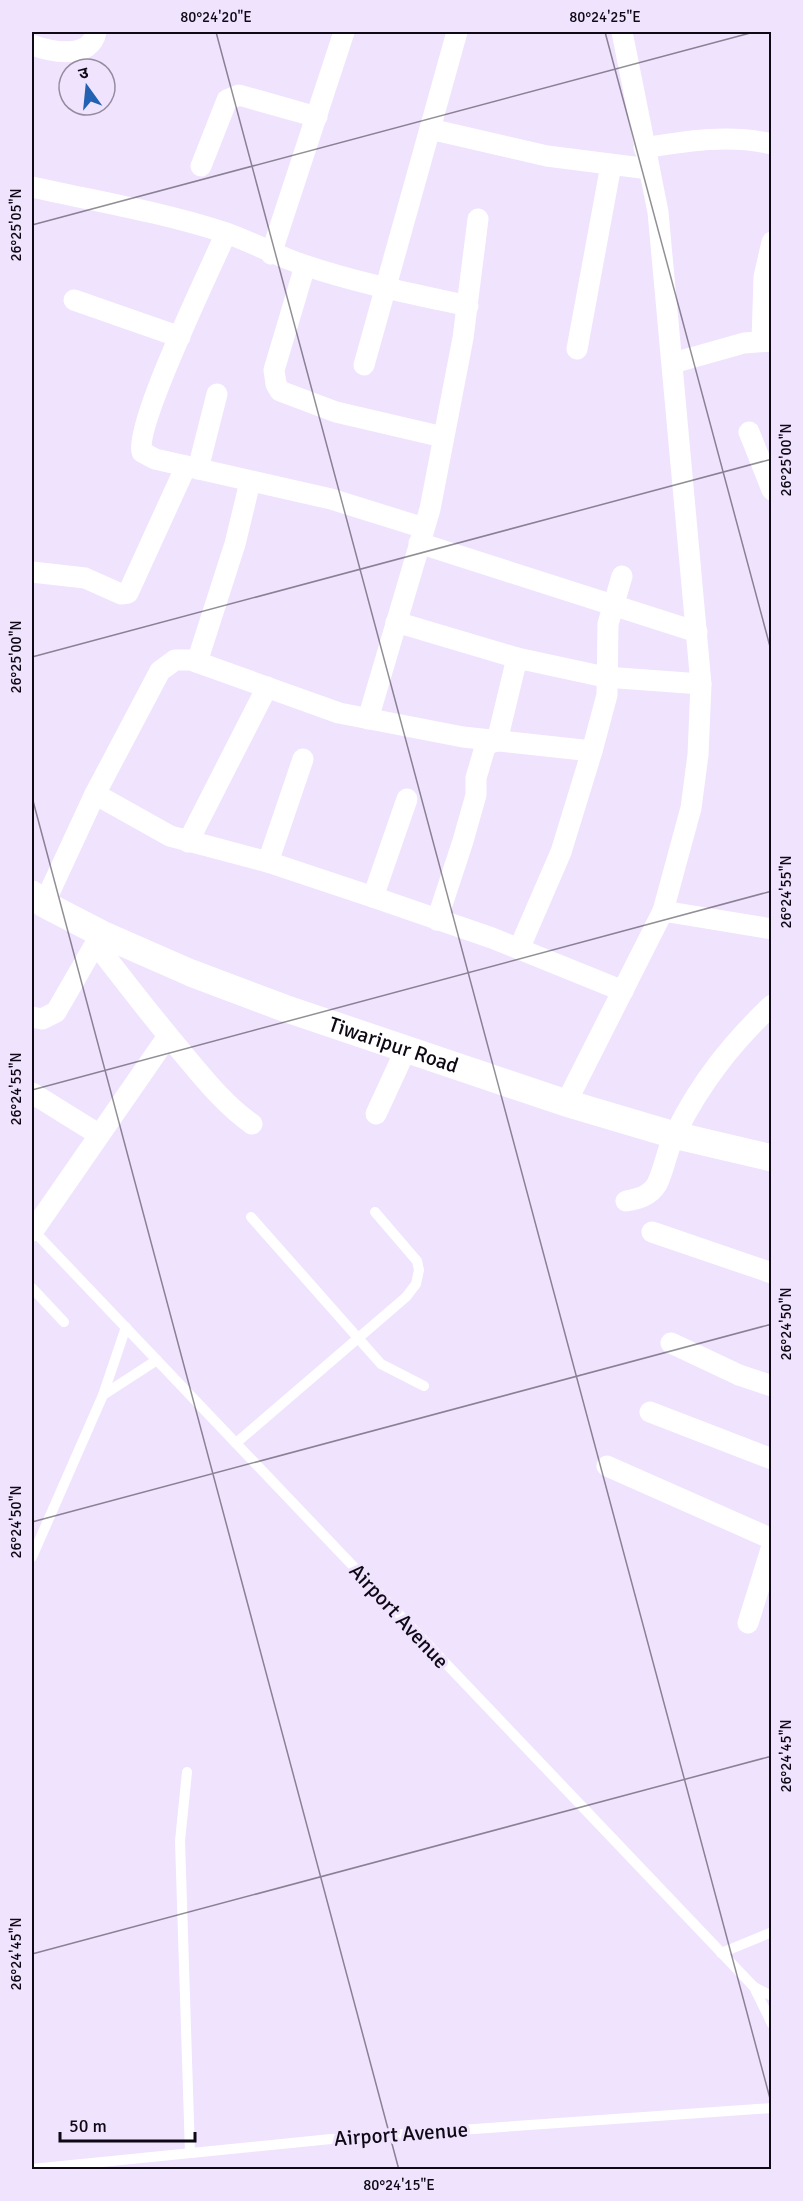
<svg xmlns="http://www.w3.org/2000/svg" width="803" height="2201" viewBox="0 0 803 2201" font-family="Signika,'Noto Sans Devanagari',sans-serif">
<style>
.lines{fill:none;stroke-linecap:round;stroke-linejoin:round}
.service{stroke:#fff;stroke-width:10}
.minor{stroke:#fff;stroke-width:21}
.tertiary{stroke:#fff;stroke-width:27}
.ticks{fill:none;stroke:#0e0914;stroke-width:1.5;stroke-opacity:0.45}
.labels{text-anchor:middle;stroke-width:6;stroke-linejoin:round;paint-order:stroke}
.street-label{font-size:21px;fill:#0e0914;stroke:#f0e3fe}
.neatline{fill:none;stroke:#0e0914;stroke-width:2}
.ticks-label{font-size:15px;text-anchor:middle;fill:#0e0914}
</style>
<rect width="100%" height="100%" fill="#f0e3fe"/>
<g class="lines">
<!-- service -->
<g class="service">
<polyline points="251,1217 381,1364 424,1386"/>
<polyline points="32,1229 754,1987 772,1996"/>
<polyline points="32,1288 64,1322"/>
<polyline points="103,1395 157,1360"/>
<polyline points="236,1443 406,1297 416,1284 419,1270 417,1261 375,1212"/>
<polyline points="32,1557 103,1395 126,1327"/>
<polyline points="187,1772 180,1841 190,2153"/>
<polyline points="721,1953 772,1932"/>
<polyline points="754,1987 772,2024"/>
<polyline points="32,2169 331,2139 772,2108"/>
</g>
<!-- minor -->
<g class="minor">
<polyline points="622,32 658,212 701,684 698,755 691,808 663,911"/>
<path d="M 32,45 C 51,52 91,60 96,32"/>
<polyline points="430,129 547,156 649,169"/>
<path d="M 644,148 C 687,141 729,134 772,144"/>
<polyline points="201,166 227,100 239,95 317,117"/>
<path d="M 32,187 C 95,201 161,212 223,232 C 251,241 276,256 304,265 C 357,283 413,294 468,306"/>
<path d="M 226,233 C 211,268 134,425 142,452 L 155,459 L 331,499 L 424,528"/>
<polyline points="271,254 344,32"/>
<polyline points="305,266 274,370 276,384 280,391 336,412 443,437"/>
<polyline points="74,300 180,337"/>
<polyline points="762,341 764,277 772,242"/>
<polyline points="577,349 611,165"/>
<polyline points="673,363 744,343 772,341"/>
<polyline points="364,365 457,32"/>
<polyline points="749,432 772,490"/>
<polyline points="198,469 217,394"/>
<polyline points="419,543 697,632"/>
<polyline points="32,572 85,578 121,594 128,593 186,466"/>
<polyline points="396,622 517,658 605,677 701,684"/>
<polyline points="197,662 235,544 250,482"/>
<polyline points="368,719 430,509 463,338 478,219"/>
<polyline points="95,794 170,836 268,862 373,897 492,938 623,991"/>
<polyline points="188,842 267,687"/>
<polyline points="268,862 303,759"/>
<polyline points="373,897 407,799"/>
<polyline points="44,904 95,794 160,671 175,660 191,660 339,713 463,737 592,751"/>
<polyline points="437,920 463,841 476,795 476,778 486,744 497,741 517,658"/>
<path d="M 96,944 C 125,982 154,1019 185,1056 C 205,1080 226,1106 252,1124"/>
<polyline points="519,949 561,852 592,751 607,695 608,624 622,576"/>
<polyline points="32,1017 42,1019 56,1012 101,934"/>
<polyline points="32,1093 98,1134"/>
<polyline points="566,1103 663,911 772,929"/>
<polyline points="376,1114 406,1049"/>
<path d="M 626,1201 C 638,1199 650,1196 657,1184 C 665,1168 667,1148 676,1132 C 701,1082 732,1043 772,1005"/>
<polyline points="33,1231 168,1036"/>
<polyline points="652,1232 772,1273"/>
<polyline points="671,1343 739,1375 772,1386"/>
<polyline points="650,1412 772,1459"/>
<polyline points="607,1466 772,1539"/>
<polyline points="748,1623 772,1546"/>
</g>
<!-- tertiary -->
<path class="tertiary" id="s1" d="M 32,894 L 44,904 L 102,934 L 191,973 L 284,1008 L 566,1103 L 674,1135 L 772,1158"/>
</g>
<!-- ticks -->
<path class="ticks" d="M 216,32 L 772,2106M 605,32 L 772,654M 32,225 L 754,32M 32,657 L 772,459M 32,797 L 399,2170M 32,1090 L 772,891M 32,1522 L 772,1324M 32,1954 L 772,1756"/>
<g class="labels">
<!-- street labels -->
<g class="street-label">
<text dy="7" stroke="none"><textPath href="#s1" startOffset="393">Tiwaripur Road</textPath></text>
<text transform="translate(399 1616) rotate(47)" y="7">Airport Avenue</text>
<text transform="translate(401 2134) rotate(-4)" y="7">Airport Avenue</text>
</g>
</g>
<!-- border -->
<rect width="803" height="2201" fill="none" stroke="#f0e3fe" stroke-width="66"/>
<!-- north arrow -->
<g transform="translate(87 87) rotate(345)"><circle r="28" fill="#f0e3fe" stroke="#968ca0" stroke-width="1.5"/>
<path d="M0-4.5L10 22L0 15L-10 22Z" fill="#2362b3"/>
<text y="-9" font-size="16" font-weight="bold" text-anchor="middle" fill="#0e0914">उ</text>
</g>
<!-- scale -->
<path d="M60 2132v9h135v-9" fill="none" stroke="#0e0914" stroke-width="3"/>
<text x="69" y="2132" font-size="18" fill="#0e0914" stroke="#f0e3fe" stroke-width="4.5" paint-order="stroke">50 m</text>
<rect x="33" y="33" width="737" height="2135" class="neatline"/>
<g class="ticks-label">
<text x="216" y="22">80°24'20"E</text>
<text x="605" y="22">80°24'25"E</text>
<text transform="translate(16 225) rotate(-90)" y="5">26°25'05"N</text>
<text transform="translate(786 460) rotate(-90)" y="5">26°25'00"N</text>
<text transform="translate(16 657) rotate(-90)" y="5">26°25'00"N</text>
<text transform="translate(786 892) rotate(-90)" y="5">26°24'55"N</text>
<text transform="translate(16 1089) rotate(-90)" y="5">26°24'55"N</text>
<text transform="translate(786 1324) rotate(-90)" y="5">26°24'50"N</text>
<text transform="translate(16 1522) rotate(-90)" y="5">26°24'50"N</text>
<text transform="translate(786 1756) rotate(-90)" y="5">26°24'45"N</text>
<text transform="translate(16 1954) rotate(-90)" y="5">26°24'45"N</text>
<text x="399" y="2190">80°24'15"E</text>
</g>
</svg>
